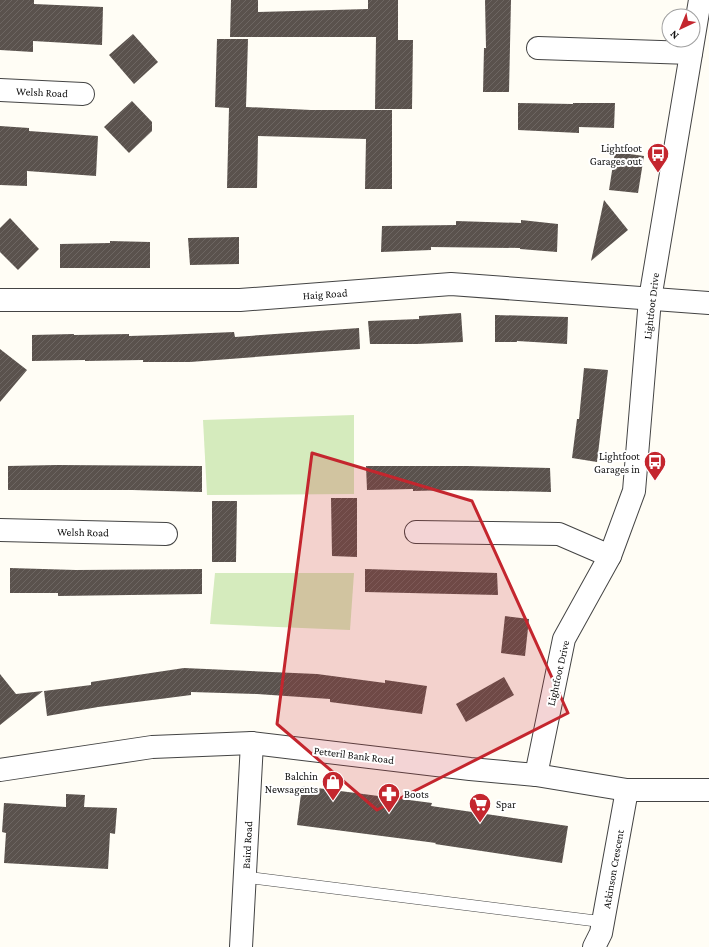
<svg xmlns="http://www.w3.org/2000/svg" width="709" height="947" viewBox="0 0 709 947" font-family="'Crimson Pro',serif">
<style>
.garden{fill:#d5ebbd}
.building{fill:url(#building-hatch)}
.lines{fill:none;stroke-linecap:round;stroke-linejoin:round}
.lane-casing{stroke:#444;stroke-width:12}
.street-casing{stroke:#444;stroke-width:24}
.lane{stroke:#fff;stroke-width:11}
.street{stroke:#fff;stroke-width:22}
.marked{fill:#c4262e;fill-opacity:0.2;stroke:#c4262e;stroke-width:3;stroke-linejoin:round}
.labels{text-anchor:middle;stroke-width:4;stroke-linejoin:round;paint-order:stroke}
.street-label{font-size:11px;fill:#111;stroke:#fff}
.poi-label{font-size:11px;fill:#111;stroke:#fff;text-anchor:end}
</style>
<defs>
<pattern id="building-hatch" width="6" height="6" patternUnits="userSpaceOnUse"><rect width="6" height="6" fill="#5a524d"/><path d="M-1 1l2-2M0 6l6-6M5 7l2-2" fill="none" stroke="#6d6662"/></pattern>
</defs>
<rect width="100%" height="100%" fill="#fffdf5"/>
<!-- garden -->
<g class="garden">
<polygon points="354,415 354,494 207,495 203,420"/>
<polygon points="215,573 354,573 350,630 210,624"/>
</g>
<!-- building -->
<g class="building">
<polygon points="0,0 34,0 34,4 103,7 102,45 33,41 33,52 0,50"/>
<polygon points="231,0 258,0 258,12 368,9 368,0 398,0 398,40 413,40 412,109 375,109 376,37 230,37"/>
<polygon points="485,0 511,0 509,92 483,92 484,48 486,48"/>
<polygon points="133,34 158,62 134,84 109,55"/>
<polygon points="217,39 248,39 246,107 311,110 392,110 392,189 365,189 366,139 258,136 257,188 227,188 229,108 215,107"/>
<polygon points="132,101 152,122 152,131 129,153 104,127"/>
<polygon points="518,103 573,104 573,103 615,103 614,128 579,127 579,133 518,130"/>
<polygon points="0,126 29,128 29,131 98,136 96,176 27,171 27,186 0,185"/>
<polygon points="615,152 644,156 638,193 609,190"/>
<polygon points="604,200 628,230 591,261"/>
<polygon points="10,218 39,249 18,270 0,252 0,228"/>
<polygon points="521,220 558,224 557,252 520,249 520,248 431,247 431,250 381,252 382,226 456,225 456,221 521,223"/>
<polygon points="239,237 239,264 190,265 188,238"/>
<polygon points="110,241 150,242 150,268 60,268 60,244 110,243"/>
<polygon points="461,313 463,342 417,344 370,344 368,321 419,319 419,316"/>
<polygon points="495,315 568,317 567,344 517,341 517,342 495,342"/>
<polygon points="359,328 360,349 190,362 143,362 143,360 85,361 85,360 32,361 32,335 74,334 74,335 129,334 129,336 163,335 234,332 235,337"/>
<polygon points="0,349 27,370 0,402"/>
<polygon points="584,368 608,370 597,462 572,458 577,419 579,419"/>
<polygon points="57,465 202,466 202,492 132,490 8,490 8,466"/>
<polygon points="366,466 468,466 550,468 551,492 453,490 413,491 413,489 367,490"/>
<polygon points="331,498 357,498 357,557 332,556"/>
<polygon points="212,501 237,501 236,562 212,562"/>
<polygon points="10,568 76,570 202,569 202,594 58,596 58,593 10,593"/>
<polygon points="365,569 497,573 498,595 365,592"/>
<polygon points="505,616 529,619 525,656 501,653"/>
<polygon points="184,668 317,674 385,683 385,680 427,686 422,714 330,702 330,699 257,694 191,692 191,695 98,707 47,716 44,691 91,685 91,682"/>
<polygon points="0,674 16,694 43,691 0,725"/>
<polygon points="504,677 514,695 466,722 456,704"/>
<polygon points="302,786 432,803 431,806 568,826 562,863 435,844 436,843 297,825"/>
<polygon points="66,794 85,795 84,807 117,808 115,834 110,833 108,869 4,863 6,833 2,832 4,803 66,807"/>
</g>
<g class="lines">
<!-- lane casing -->
<g class="lane-casing">
<polyline id="lane" points="245,877 604,922"/>
</g>
<!-- street casing -->
<g class="street-casing">
<g id="street">
<polyline points="538,48 691,53"/>
<polyline points="0,90 83,94"/>
<polyline points="0,300 240,300 451,284 709,303"/>
<polyline points="0,530 166,534"/>
<polyline points="416,532 559,534 610,556"/>
<polyline points="0,770 152,747 252,743 470,769 536,775 627,790 709,790"/>
<polyline points="536,775 564,639 610,556 634,491 650,299 700,0"/>
<polyline points="241,947 252,743"/>
<polyline points="594,947 601,933 627,790"/>
</g>
</g>
<!-- lane -->
<use href="#lane" class="lane"/>
<!-- street -->
<use href="#street" class="street"/>
</g>
<!-- marked area -->
<path class="marked" d="M 312,453 L 472,501 L 568,713 L 377,810 L 277,724 Z"/>
<!-- icons -->
<defs>
<g id="bus-pin" transform="scale(1.15)"><path d="M0 17L-7.5 6A9.5 9.5 0 1 1 7.5 6Z" fill="#c4262e" stroke="#fff"/><path d="M-5-6H5V4H4V6H2V4H-2V6H-4V4H-5ZM-3.5-4V0h7V-4ZM-3.5 1.2v1.5H-2V1.2ZM2 1.2v1.5H3.5V1.2Z" fill="#fff"/></g>
<g id="shop-pin" transform="scale(1.15)"><path d="M0 17L-7.5 6A9.5 9.5 0 1 1 7.5 6Z" fill="#c4262e" stroke="#fff"/><path d="M-5-2.5h2.3a2.7 3.5 0 0 1 5.4 0H5L5.5 6h-11ZM-1.5-2.5h3a1.5 2.3 0 0 0-3 0Z" fill="#fff"/></g>
<g id="pharmacy-pin" transform="scale(1.15)"><path d="M0 17L-7.5 6A9.5 9.5 0 1 1 7.5 6Z" fill="#c4262e" stroke="#fff"/><path d="M-2-6h4v4h4v4h-4v4h-4v-4h-4v-4h4Z" fill="#fff"/></g>
<g id="supermarket-pin" transform="scale(1.15)"><path d="M0 17L-7.5 6A9.5 9.5 0 1 1 7.5 6Z" fill="#c4262e" stroke="#fff"/><path d="M-6-5.5h2.5l.6 2H6L4.5 2H-2.5L-4.4-4H-6ZM-1.5 3.2a1.3 1.3 0 1 0 .1 0ZM3 3.2a1.3 1.3 0 1 0 .1 0Z" fill="#fff"/></g>
</defs>
<g fill-rule="evenodd">
<use href="#bus-pin" x="658" y="154"/>
<use href="#bus-pin" x="655" y="462"/>
<use href="#shop-pin" x="333" y="782"/>
<use href="#pharmacy-pin" x="389" y="794"/>
<use href="#supermarket-pin" x="480" y="804"/>
</g>
<g class="labels">
<!-- street labels -->
<g class="street-label">
<text transform="translate(42 92) rotate(3)" y="4">Welsh Road</text>
<text transform="translate(325 294) rotate(-4)" y="4">Haig Road</text>
<text transform="translate(651 306) rotate(-83)" y="4">Lightfoot Drive</text>
<text transform="translate(83 532) rotate(1)" y="4">Welsh Road</text>
<text transform="translate(558 673) rotate(-77)" y="4">Lightfoot Drive</text>
<text transform="translate(354 755) rotate(7)" y="4">Petteril Bank Road</text>
<text transform="translate(247 845) rotate(-87)" y="4">Baird Road</text>
<text transform="translate(613 869) rotate(-80)" y="4">Atkinson Crescent</text>
</g>
<!-- poi labels -->
<g class="poi-label">
<text x="642" y="152">Lightfoot<tspan x="642" dy="13">Garages out</tspan></text>
<text x="640" y="460">Lightfoot<tspan x="640" dy="13">Garages in</tspan></text>
<text x="318" y="780">Balchin<tspan x="318" dy="13">Newsagents</tspan></text>
<text x="404" y="798" text-anchor="start">Boots</text>
<text x="496" y="808" text-anchor="start">Spar</text>
</g>
</g>
<!-- north arrow -->
<g transform="translate(681 28) rotate(224)"><circle r="19" fill="#ffffff" stroke="#a0a0a0"/>
<path d="M0-3L7 15L0 10L-7 15Z" fill="#c4262e"/>
<text y="-6" font-size="11" font-weight="bold" text-anchor="middle" fill="#111111">N</text>
</g>
</svg>
